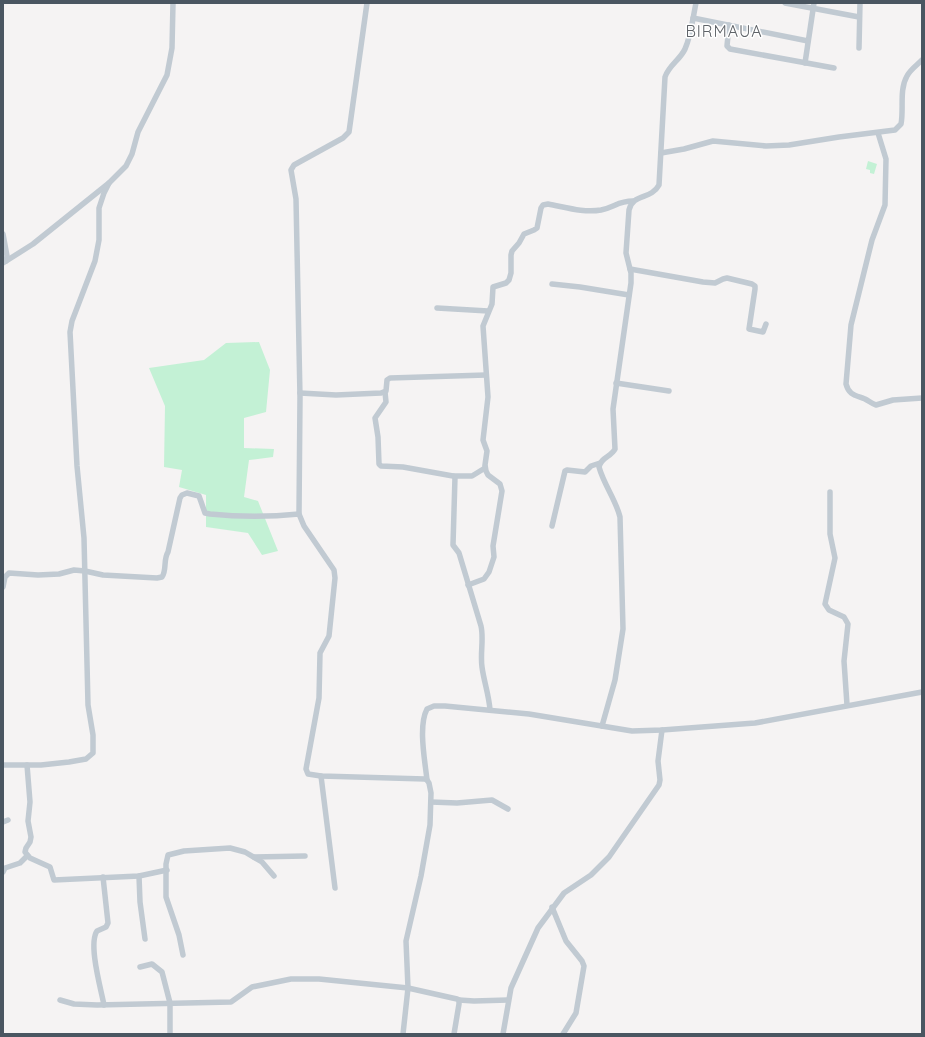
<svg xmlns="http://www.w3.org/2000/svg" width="925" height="1037" viewBox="0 0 925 1037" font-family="Quicksand,sans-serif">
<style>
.green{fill:#c3f1d5}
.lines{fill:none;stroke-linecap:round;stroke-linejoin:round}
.street{stroke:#c1cad2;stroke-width:5.5}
.labels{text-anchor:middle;stroke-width:3;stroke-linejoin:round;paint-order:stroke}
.quarter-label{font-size:16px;letter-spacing:1px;fill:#5f6368;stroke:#fff}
</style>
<rect width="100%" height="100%" fill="#f5f3f3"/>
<!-- green -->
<g class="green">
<polygon points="868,161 877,164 874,174 870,173 870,170 866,169"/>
<polygon points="259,342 270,370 266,412 244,418 244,448 274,449 273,457 249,460 244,497 258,501 278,551 262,555 248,533 206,527 206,495 179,487 182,470 164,467 165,406 149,368 204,360 226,343"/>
</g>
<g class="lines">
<!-- street -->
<g class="street">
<polyline points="367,3 349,132 343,138 294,165 291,170 296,199 300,397 299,514 304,526 334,570 335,578 329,636 320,653 319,698 306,769 308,774 321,776 425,779 427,780 429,783 431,793 430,825 421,876 406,941 408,988 403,1034"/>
<polyline points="785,3 859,17"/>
<polyline points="693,18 808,41"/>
<polyline points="729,25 727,46 730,49 834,68"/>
<polyline points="859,48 860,3"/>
<polyline points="805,63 814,3"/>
<path d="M 878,133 L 886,159 L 885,205 L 872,240 L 851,325 L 846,384 C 849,395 855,395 865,399 C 869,401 872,404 876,405 L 893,400 L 922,398"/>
<path d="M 661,153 L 684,149 L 713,141 L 766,146 L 789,145 L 839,137 L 895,130 L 901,124 C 904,109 899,90 907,76 C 910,70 917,65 922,60"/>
<polyline points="3,234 7,256 6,261"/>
<polyline points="3,263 33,244 109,183 126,166 132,154 138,132 167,75 172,48 173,3"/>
<polyline points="630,269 703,282 715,283 723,279 727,278 752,284 755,286 755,289 749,329 763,332 766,324"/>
<polyline points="552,284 580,287 629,295"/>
<polyline points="437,308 488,311"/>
<polyline points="616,383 669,391"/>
<path d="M 385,392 L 386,402 L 375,418 L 378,437 L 379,464 L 381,466 L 403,467 L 453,476 L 455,477 L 453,545 L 459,553 L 481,626 C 484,639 480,653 482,667 C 484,682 489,695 490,710"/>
<polyline points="300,393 336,395 381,393 386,391 387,380 390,378 486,375"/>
<polyline points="454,476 472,476 485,468 485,467"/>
<polyline points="830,492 830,534 835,558 825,604 829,610 844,617 848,624 844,661 847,705"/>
<polyline points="552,526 565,471 567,470 585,472 591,466 600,463"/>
<path d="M 468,585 L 484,579 L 489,572 L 494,557 L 493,546 L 502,491 L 500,484 L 488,475 L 486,471 L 485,465 L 487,451 L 483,440 L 488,397 L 483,326 L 492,304 L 493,287 L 506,283 L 509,280 L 511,273 L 511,255 L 512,251 L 519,243 L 524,234 L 534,230 L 537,228 L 541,208 L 543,205 L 548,204 C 565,207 583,213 601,210 C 615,207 618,201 633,201"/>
<path d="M 3,587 L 5,577 L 9,573 L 38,575 L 59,574 L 74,570 L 85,571 L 103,575 L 157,578 L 162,577 C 167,570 163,560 168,552 L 180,498 L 182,495 L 187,493 L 199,496 L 205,513 L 210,514 C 240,517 269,517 299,514"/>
<path d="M 602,726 L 615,680 L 623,629 L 620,517 C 616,500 604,485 599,467 C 601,457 611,457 615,449 L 613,409 L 631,283 L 631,273 L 626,253 L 629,210 C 633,193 651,200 659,185 L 665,77 C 669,65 680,60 685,49 C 691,36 693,17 696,3"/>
<polyline points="3,765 41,765 69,762 86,759 93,753 93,735 88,705 84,538 77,466 70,332 72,321 95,261 99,240 99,208 104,193 109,183"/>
<polyline points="27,765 30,802 28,821 31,837 30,842 26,848 25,852 30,858 50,867 54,880 139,876 167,870"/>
<polyline points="321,776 335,888"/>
<path d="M 427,780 C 425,761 418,726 427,709 L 434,706 L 445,706 L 529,714 L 632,731 L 662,730 L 755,723 L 922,692"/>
<polyline points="431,802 457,803 492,800 508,809"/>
<polyline points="3,822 8,820"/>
<polyline points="254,857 305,856"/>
<polyline points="3,872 5,868 20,863 27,856"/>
<polyline points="139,876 140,902 145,939"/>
<path d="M 103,877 L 108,923 L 106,927 L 97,931 C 88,944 101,989 104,1005"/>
<polyline points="552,907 566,941 582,961 584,966 576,1013 563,1034"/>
<polyline points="183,955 179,935 166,897 166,864 168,855 184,851 230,848 245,852 262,862 274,876"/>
<polyline points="140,967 152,964 162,972 170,1003 170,1034"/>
<polyline points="60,1000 74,1004 97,1005 231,1002 252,987 291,979 319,979 408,988 457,999 459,1000 459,1004 454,1034"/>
<polyline points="459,1000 474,1001 508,1000"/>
<polyline points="503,1034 511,988 538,928 564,893 591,875 609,857 659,785 660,780 658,761 662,730"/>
</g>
</g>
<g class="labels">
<!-- quarter labels -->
<g class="quarter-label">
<text x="724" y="37">BIRMAUA</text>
</g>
</g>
<!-- border -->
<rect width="925" height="1037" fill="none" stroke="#4a5661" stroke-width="8"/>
</svg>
